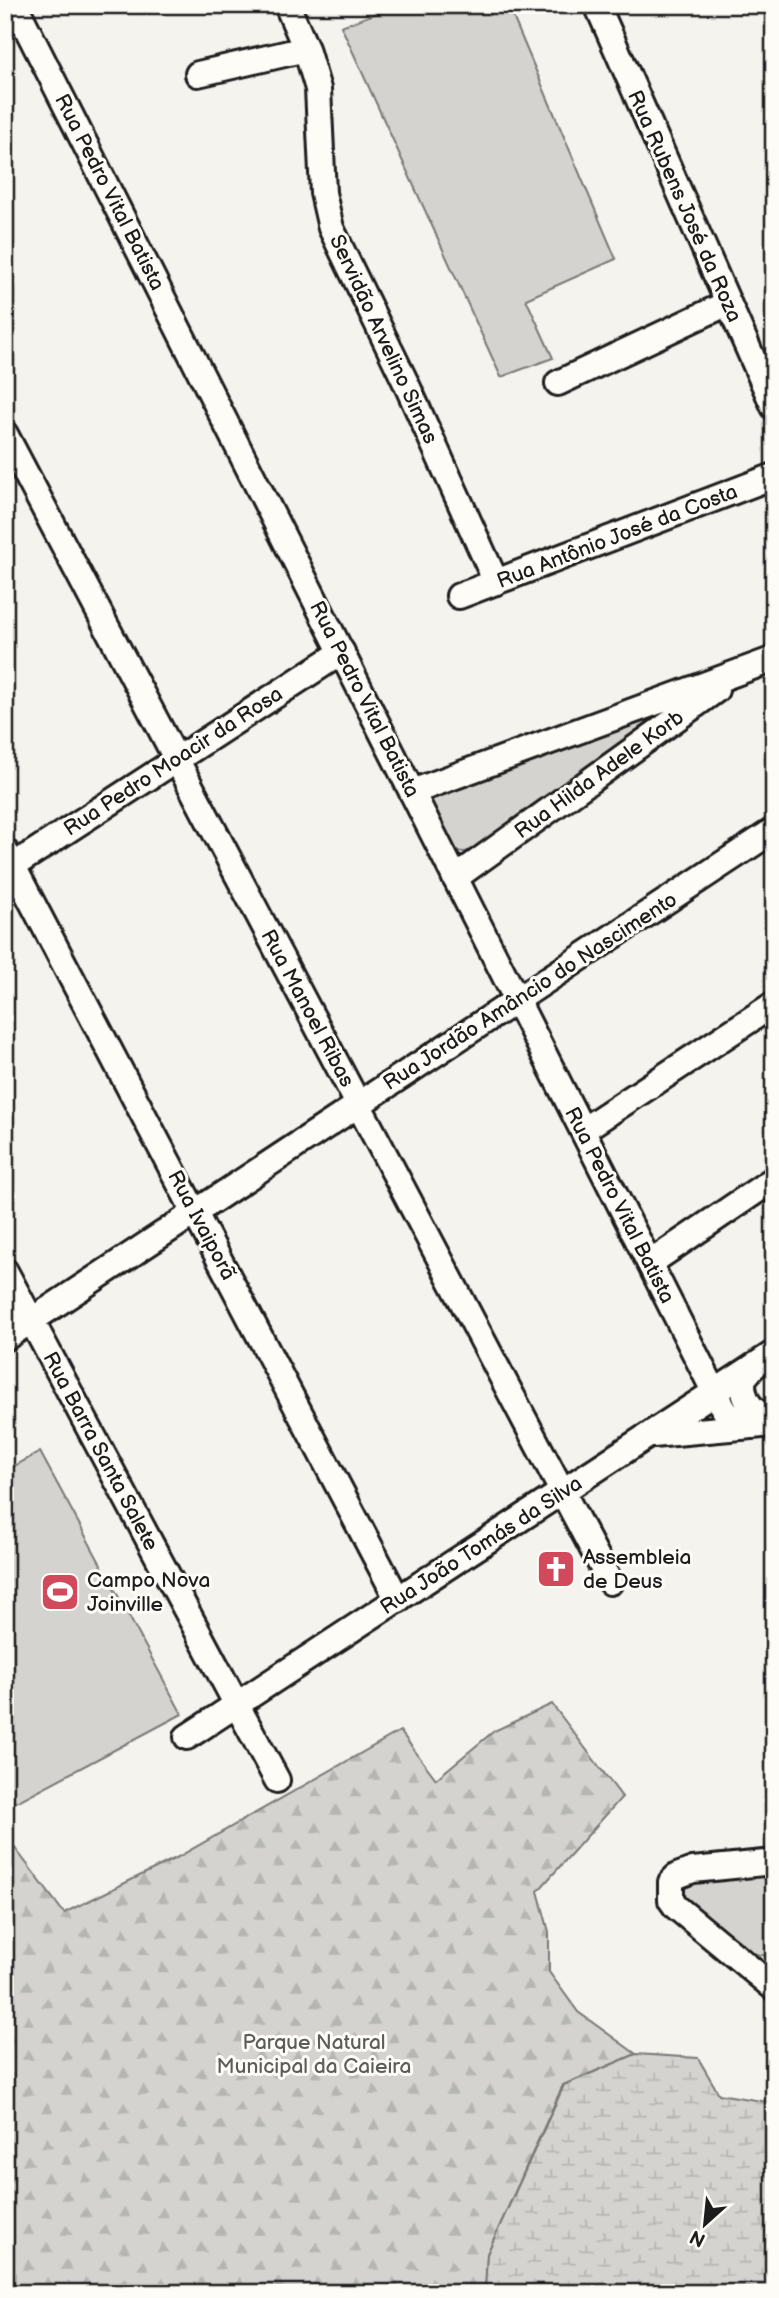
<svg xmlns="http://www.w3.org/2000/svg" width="779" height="2298" viewBox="0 0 779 2298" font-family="'Balsamiq Sans',sans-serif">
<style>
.green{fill:#d4d3cf;stroke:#787876;stroke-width:2}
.forest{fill:url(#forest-firs);stroke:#787876;stroke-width:2}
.wetland{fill:url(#wetland-marsh);stroke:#787876;stroke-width:2}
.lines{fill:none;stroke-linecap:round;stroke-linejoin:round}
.minor-casing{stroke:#1c1c1c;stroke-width:30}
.minor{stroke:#fdfcf7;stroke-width:24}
.labels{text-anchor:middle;stroke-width:6;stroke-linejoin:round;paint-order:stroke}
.street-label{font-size:21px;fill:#1c1c1c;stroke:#fdfcf7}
.poi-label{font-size:21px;fill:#1c1c1c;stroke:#fdfcf7;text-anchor:start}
.park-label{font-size:21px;fill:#5c5c5b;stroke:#fdfcf7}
</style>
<defs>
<pattern id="forest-firs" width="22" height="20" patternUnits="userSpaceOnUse" patternTransform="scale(1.75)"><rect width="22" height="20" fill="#d4d3cf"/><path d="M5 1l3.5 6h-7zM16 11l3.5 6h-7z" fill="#b5b5b1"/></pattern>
<pattern id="wetland-marsh" width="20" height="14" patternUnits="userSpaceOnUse" patternTransform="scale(1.75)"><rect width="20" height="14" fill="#d4d3cf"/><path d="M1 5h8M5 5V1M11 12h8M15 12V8" fill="none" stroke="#b5b5b1"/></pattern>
</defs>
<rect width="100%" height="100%" fill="#f4f3ee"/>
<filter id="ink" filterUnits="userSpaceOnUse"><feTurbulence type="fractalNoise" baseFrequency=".0143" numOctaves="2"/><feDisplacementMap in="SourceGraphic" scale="14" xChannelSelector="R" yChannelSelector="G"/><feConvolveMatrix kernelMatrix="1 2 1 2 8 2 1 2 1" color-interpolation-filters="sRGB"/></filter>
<g filter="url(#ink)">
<!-- green -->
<g class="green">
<polygon points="399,5 508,5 616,259 526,299 553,358 501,377 341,26"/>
<path d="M 660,714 L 664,721 L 469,851 C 446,859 437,818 430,802 L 435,792 Z"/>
<polygon points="40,1452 182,1714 9,1806 5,1799 5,1471"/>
<path d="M 758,1873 L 767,1881 L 771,1949 L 768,1955 C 747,1960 700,1915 682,1901 L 680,1884 Z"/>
</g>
<!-- forest -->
<polygon class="forest" points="552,1704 622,1797 538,1891 549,1932 549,1972 578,2012 636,2054 563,2085 487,2254 485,2293 5,2293 5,1835 64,1913 178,1857 400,1731 436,1779 494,1731"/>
<!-- wetland -->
<polygon class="wetland" points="636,2054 698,2058 719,2094 774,2103 774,2293 485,2293 487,2254 564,2085"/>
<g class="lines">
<!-- minor casing -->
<g class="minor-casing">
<g id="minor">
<polyline points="15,5 720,1403 727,1414 751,1426"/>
<polyline points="287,5 306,49 318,89 323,193 331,228 405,381 496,582"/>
<polyline points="597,5 774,407"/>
<polyline points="198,74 306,49"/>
<polyline points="558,383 728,303"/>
<polyline points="5,434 610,1582"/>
<polyline points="459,596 774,476"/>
<polyline points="412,792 774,659"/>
<polyline points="5,851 398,1600"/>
<polyline points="5,871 342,652"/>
<polyline points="455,878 716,690"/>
<polyline points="583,1130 774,1004"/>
<polyline points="650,1263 774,1179"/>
<polyline points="5,1271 277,1780"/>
<polyline points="5,1338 774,830"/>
<path d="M 753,1367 L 743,1379 C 742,1402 753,1413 774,1421"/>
<polyline points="653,1435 774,1424"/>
<polyline points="187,1737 774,1353"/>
<polyline points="774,1862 693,1870 677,1876 671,1882 671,1900 676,1907 774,1988"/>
</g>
</g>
<!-- minor -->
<use href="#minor" class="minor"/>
</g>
</g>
<!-- icons -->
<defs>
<g id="church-square" transform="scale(2.0125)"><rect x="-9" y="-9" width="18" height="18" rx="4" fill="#d1495b" stroke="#fdfcf7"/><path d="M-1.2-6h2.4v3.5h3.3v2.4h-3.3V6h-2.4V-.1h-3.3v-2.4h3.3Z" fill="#fff"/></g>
<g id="stadium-square" transform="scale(2.0125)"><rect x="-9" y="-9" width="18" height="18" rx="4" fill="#d1495b" stroke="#fdfcf7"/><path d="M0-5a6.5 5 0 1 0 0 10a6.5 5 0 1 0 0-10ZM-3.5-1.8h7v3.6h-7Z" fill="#fff"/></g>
</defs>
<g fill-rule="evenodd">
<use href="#church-square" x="556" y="1569"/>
<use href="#stadium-square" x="60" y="1592"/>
</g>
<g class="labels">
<!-- street labels -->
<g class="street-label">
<text transform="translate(110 192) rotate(63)" y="7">Rua Pedro Vital Batista</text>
<text transform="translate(685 206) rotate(66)" y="7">Rua Rubens José da Roza</text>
<text transform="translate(384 339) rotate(65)" y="7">Servidão Arvelino Simas</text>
<text transform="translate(617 536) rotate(-21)" y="7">Rua Antônio José da Costa</text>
<text transform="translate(365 699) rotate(63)" y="7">Rua Pedro Vital Batista</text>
<text transform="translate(173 761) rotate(-33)" y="7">Rua Pedro Moacir da Rosa</text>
<text transform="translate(599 774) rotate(-36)" y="7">Rua Hilda Adele Korb</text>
<text transform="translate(530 991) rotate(-33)" y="7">Rua Jordão Amâncio do Nascimento</text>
<text transform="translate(308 1008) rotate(62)" y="7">Rua Manoel Ribas</text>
<text transform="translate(620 1205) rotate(63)" y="7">Rua Pedro Vital Batista</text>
<text transform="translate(202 1225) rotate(62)" y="7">Rua Ivaiporã</text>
<text transform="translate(101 1451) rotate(62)" y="7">Rua Barra Santa Salete</text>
<text transform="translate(481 1545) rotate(-33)" y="7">Rua João Tomás da Silva</text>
</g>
<!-- poi labels -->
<g class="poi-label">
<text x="583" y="1564">Assembleia<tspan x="583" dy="24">de Deus</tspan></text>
<text x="87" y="1587">Campo Nova<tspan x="87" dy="24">Joinville</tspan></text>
</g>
<!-- park labels -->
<g class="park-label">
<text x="314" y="2049">Parque Natural<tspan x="314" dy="24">Municipal da Caieira</tspan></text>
</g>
</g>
<!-- margin -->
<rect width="779" height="2298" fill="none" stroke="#fdfcf7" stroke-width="28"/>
<rect x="14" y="14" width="751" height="2270" fill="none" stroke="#1c1c1c" stroke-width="2.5" filter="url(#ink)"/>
<!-- north arrow -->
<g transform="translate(705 2224) rotate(207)" stroke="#fdfcf7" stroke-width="5" paint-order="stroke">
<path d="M0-5L12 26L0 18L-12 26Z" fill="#1c1c1c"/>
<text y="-10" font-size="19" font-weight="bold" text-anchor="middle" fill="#1c1c1c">N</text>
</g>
</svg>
